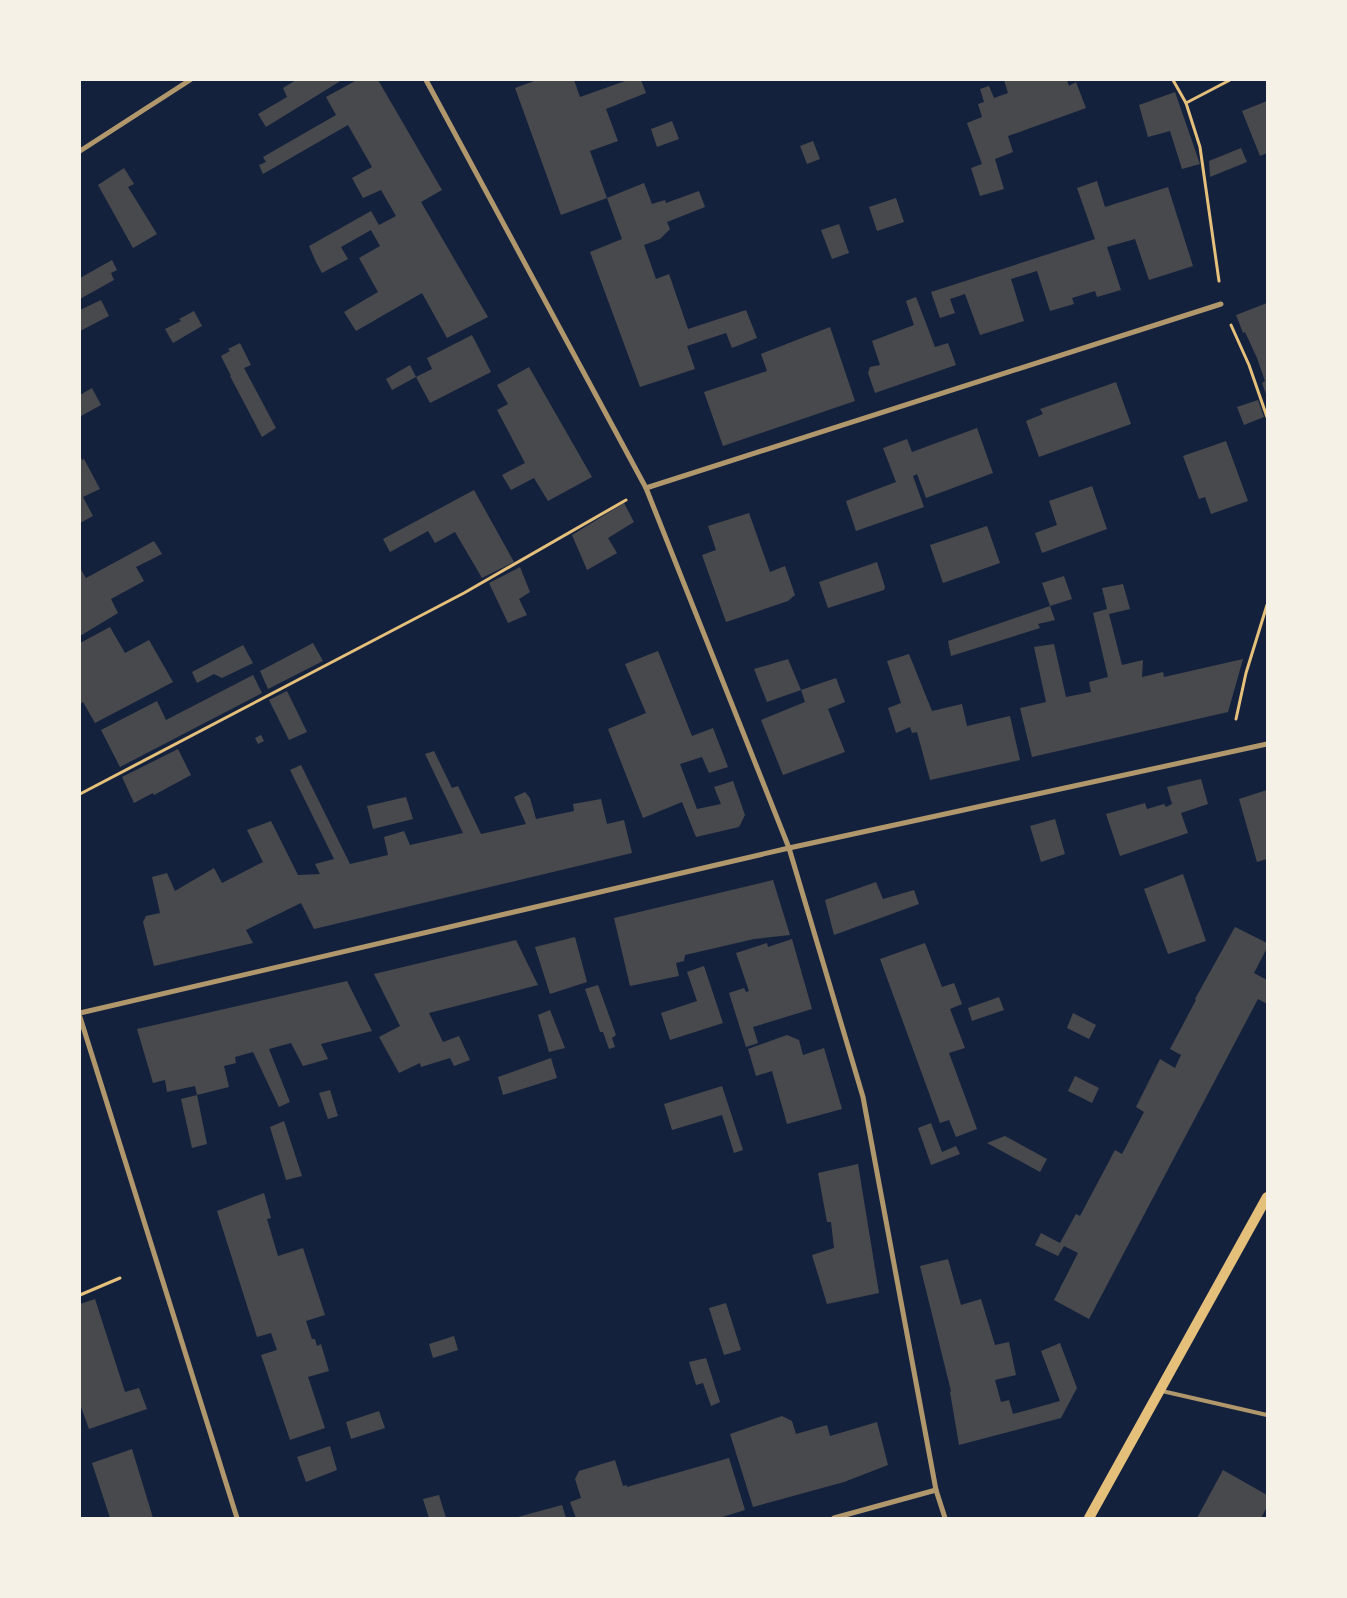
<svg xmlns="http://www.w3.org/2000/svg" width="1347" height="1598" viewBox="0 0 1347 1598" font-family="'Varela Round',sans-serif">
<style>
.building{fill:#48494c}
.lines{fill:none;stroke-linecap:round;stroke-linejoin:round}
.path{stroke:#e5c07b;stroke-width:3}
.service{stroke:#b1986c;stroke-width:4}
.minor{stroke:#b1986c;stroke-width:5}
.secondary{stroke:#e5c07b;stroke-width:10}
</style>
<rect width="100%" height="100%" fill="#14213d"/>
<!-- building -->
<g class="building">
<polygon points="296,80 342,80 266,127 258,114 287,97 283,88"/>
<polygon points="357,80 378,80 442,190 421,202 488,317 447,338 422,293 356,331 344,312 378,292 359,258 380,246 371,230 341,247 348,259 322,273 316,262 309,246 371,211 379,225 396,216 381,190 363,198 352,178 372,167 348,125 263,174 259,165 266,162 263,157 336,115 326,97"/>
<polygon points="537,80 574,80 580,97 628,80 641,80 646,93 606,109 618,141 590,151 607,198 561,215 515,88"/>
<polygon points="1004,80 1067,80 1069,86 1076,82 1086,108 1008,136 1013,152 995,159 1004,189 980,196 971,168 982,164 967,123 982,117 978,104 984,102 980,89 989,86 994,98 1008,93"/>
<polygon points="1175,92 1200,164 1182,169 1170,131 1148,137 1139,105"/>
<polygon points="1267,101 1267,153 1260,156 1242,111"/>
<polygon points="672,121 679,139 657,147 651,129"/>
<polygon points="813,141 820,159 807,164 800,146"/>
<polygon points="1241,148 1247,162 1210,177 1209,161"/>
<polygon points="124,168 134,184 128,187 157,234 133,248 98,185"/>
<polygon points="1097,181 1105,207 1168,187 1193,266 1149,280 1135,239 1107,247 1121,290 1097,297 1095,291 1072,298 1074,304 1050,311 1037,271 1011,279 1024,321 980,335 965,294 950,299 955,313 940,318 931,292 1095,239 1077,188"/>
<polygon points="644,183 652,204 665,200 666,203 699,191 705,207 667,222 670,229 660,239 644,245 656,279 669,274 688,329 746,310 757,338 732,348 726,333 687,346 695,369 640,387 590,252 622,239 607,198"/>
<polygon points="896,198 904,222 877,231 869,207"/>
<polygon points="839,224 849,253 832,259 821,230"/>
<polygon points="112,260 117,270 111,273 114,280 80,299 80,278"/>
<polygon points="916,297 935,347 948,343 956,365 875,393 868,373 870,367 880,365 872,341 914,325 906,301"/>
<polygon points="101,300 109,316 80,331 80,310"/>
<polygon points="1267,303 1267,397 1262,383 1265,381 1257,358 1245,332 1243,333 1236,315"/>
<polygon points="194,311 202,326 173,343 165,329 181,321 179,319"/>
<polygon points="830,327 855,401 723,446 704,392 767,371 761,354"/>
<polygon points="472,335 491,372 430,403 416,377 432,369 427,358"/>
<polygon points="240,343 251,365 244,368 276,428 262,437 230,376 231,376 221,356 230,351 228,349"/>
<polygon points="410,365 416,377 392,390 386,379"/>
<polygon points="529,367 592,477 548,501 534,478 511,490 502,475 525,463 497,410 508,404 497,385"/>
<polygon points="1116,382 1131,424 1039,457 1026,421 1043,414 1040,409"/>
<polygon points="92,388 101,405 81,416 80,395"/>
<polygon points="1258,400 1264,417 1244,425 1237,407"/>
<polygon points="977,428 993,473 926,498 917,474 913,476 924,507 856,531 846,501 896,482 883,448 907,439 912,452"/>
<polygon points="1226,441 1248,501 1211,514 1205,497 1199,499 1183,456"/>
<polygon points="80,456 82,460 84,459 100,489 83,497 93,516 80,523"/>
<polygon points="1092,486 1107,529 1042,553 1035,533 1057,525 1049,501"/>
<polygon points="474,490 514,562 482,578 455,532 435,543 428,531 390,552 383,539"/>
<polygon points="624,503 634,522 608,538 617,553 587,570 572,535"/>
<polygon points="749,513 770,572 785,566 795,595 788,601 726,622 702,555 716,550 708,526"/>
<polygon points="987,526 1000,563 943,583 930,545"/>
<polygon points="154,541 162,554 136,567 144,581 111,599 118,613 80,636 80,568 86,578"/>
<polygon points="877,562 885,587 884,590 828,608 819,582"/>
<polygon points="520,567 530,592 519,599 527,615 508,623 489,583"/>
<polygon points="1064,576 1072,599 1050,606 1055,620 1038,624 1040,628 951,656 948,641 1050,606 1042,583"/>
<polygon points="1123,584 1130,609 1109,614 1122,665 1143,660 1142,677 1163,672 1164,677 1243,659 1228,712 1032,757 1020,708 1046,702 1034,647 1054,644 1066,697 1091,692 1089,682 1108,677 1093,613 1107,609 1102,588"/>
<polygon points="110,627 125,653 149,640 173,682 95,723 83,702 80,704 80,643"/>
<polygon points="313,643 323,661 268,689 260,671"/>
<polygon points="243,645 253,663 222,678 214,674 197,683 192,672"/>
<polygon points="658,651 692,736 713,728 728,767 709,773 702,757 680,764 697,809 721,804 714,787 733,781 745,815 739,827 696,837 682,802 643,818 608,729 646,713 625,664"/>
<polygon points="909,654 932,711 962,704 967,726 1010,716 1020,760 930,780 917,732 912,733 910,727 896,733 888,708 901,703 887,661"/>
<polygon points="788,659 801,690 767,702 754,669"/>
<polygon points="253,675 262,693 120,767 101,730 157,701 166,720"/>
<polygon points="836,678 845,702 828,709 845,752 783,775 761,720 805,702 801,690"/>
<polygon points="287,691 307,732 289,740 269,700"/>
<polygon points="261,735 264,741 258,744 255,738"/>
<polygon points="178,749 191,775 154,795 153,793 134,803 122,777"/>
<polygon points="434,751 452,788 458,786 481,834 526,824 514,797 525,792 530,798 536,819 574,811 573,804 601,799 607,824 624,820 632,853 314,929 301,903 246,930 253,943 154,966 143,922 146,916 160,913 152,877 167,873 175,891 214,868 222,883 263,862 247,830 271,821 298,875 320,874 315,864 334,859 290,770 301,765 350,864 388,855 384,837 404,831 410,845 463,833 425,754"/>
<polygon points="1201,779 1208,804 1181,813 1188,833 1120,856 1106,814 1145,803 1147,809 1164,804 1166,807 1172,804 1167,787"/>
<polygon points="1267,790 1267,859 1257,862 1239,799"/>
<polygon points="406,797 413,819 373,829 367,806"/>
<polygon points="1055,819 1065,854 1041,862 1030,826"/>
<polygon points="1183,874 1206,941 1168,954 1144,889"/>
<polygon points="773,880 790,935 754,939 685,955 684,961 676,963 679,976 630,986 614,918"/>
<polygon points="876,882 883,899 914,890 919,904 834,935 825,900"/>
<polygon points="1235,927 1267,943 1267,948 1254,973 1267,980 1267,1004 1258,999 1089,1319 1054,1300 1078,1253 1064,1246 1058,1256 1035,1245 1041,1233 1060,1243 1076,1214 1080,1216 1115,1150 1122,1154 1144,1112 1136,1107 1160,1059 1175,1068 1181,1055 1170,1049 1196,1000 1195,999"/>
<polygon points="575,937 587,982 550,994 535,947"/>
<polygon points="792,939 812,1009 753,1027 758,1043 746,1047 729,993 744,988 746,992 749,991 736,953 767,943 768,947"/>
<polygon points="516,940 538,985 429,1013 443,1042 459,1036 470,1060 454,1066 450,1058 421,1067 420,1063 399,1073 379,1037 400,1026 374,974"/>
<polygon points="925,943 942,987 954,983 962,1004 950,1009 965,1048 949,1053 977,1129 956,1137 949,1120 940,1123 880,959"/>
<polygon points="704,966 723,1023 670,1040 661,1013 697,1001 687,972"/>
<polygon points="347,981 372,1031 321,1044 328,1059 303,1066 291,1043 269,1049 290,1102 279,1107 253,1052 235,1057 236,1063 224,1066 229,1087 197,1095 207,1144 192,1148 181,1099 197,1095 195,1086 167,1092 165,1080 153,1083 137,1029"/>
<polygon points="598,985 616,1035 612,1038 615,1047 609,1049 603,1032 600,1032 585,989"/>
<polygon points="999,997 1004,1010 972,1021 968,1008"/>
<polygon points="550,1010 565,1048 549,1052 538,1015"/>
<polygon points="1073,1013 1096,1025 1089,1039 1067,1028"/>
<polygon points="787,1035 799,1040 803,1055 824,1048 842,1109 787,1124 772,1071 756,1076 748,1049"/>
<polygon points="551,1058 557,1078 503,1095 498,1077"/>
<polygon points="1075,1076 1099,1088 1092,1103 1068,1091"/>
<polygon points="722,1086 743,1150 734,1153 722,1115 672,1130 664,1104"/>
<polygon points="330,1090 338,1116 328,1119 319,1093"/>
<polygon points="284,1121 302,1176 286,1180 270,1127"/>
<polygon points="931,1123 942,1152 956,1146 960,1154 931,1165 918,1128"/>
<polygon points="1005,1136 1047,1159 1040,1172 987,1143"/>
<polygon points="858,1164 879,1293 827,1304 812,1255 834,1248 831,1222 827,1222 818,1173"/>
<polygon points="264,1193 271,1218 267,1219 278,1256 303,1248 325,1315 306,1321 312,1339 315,1339 317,1346 321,1344 329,1371 308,1377 325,1428 290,1440 261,1355 277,1350 271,1333 257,1337 217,1211"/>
<polygon points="948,1259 961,1305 981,1299 995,1345 1009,1342 1016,1375 995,1380 1001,1402 1009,1400 1013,1414 1060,1401 1041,1351 1060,1343 1077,1388 1061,1418 959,1445 950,1392 951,1391 920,1266"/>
<polygon points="95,1299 125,1392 139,1388 147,1409 89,1429 80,1404 80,1304"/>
<polygon points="726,1303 741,1350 724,1355 709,1308"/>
<polygon points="454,1336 458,1350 433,1358 429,1344"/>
<polygon points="706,1358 720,1402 711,1406 703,1383 696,1385 689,1362"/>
<polygon points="379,1411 385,1428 351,1439 346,1422"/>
<polygon points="782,1416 792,1421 796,1434 827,1425 830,1436 877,1422 888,1465 844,1482 753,1507 730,1434"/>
<polygon points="330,1446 337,1470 306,1482 297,1457"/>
<polygon points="132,1449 153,1518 110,1518 92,1463"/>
<polygon points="729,1458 745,1510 719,1518 576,1518 570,1502 581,1498 575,1479 579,1471 615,1460 623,1486 627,1485 627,1487"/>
<polygon points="1223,1470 1267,1495 1267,1507 1261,1518 1197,1518"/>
<polygon points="439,1495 446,1518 429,1518 423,1499"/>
<polygon points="562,1505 566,1518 518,1518 518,1517"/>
</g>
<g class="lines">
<!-- path -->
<g class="path">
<polyline points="1173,80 1186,103 1200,147 1219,281"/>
<polyline points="1186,103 1230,80"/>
<polyline points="1231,325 1249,365 1267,417"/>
<polyline points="1236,719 1246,673 1267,605"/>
<polyline points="80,794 464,593 626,500"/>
<polyline points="80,1295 120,1278"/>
</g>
<!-- service -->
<polyline class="service" points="1162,1391 1267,1415"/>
<!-- minor -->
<g class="minor">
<polyline points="426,80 646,488 789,848 863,1097 936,1490 945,1518"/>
<polyline points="80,151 190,80"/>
<polyline points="646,488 1221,304"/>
<polyline points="80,1013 789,848 1267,744"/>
<polyline points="80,1017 237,1518"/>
<polyline points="834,1518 936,1490"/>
</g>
<!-- secondary -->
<polyline class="secondary" points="1089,1518 1267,1197"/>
</g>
<!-- border -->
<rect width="1347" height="1598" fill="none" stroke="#f6f1e7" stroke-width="162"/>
</svg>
